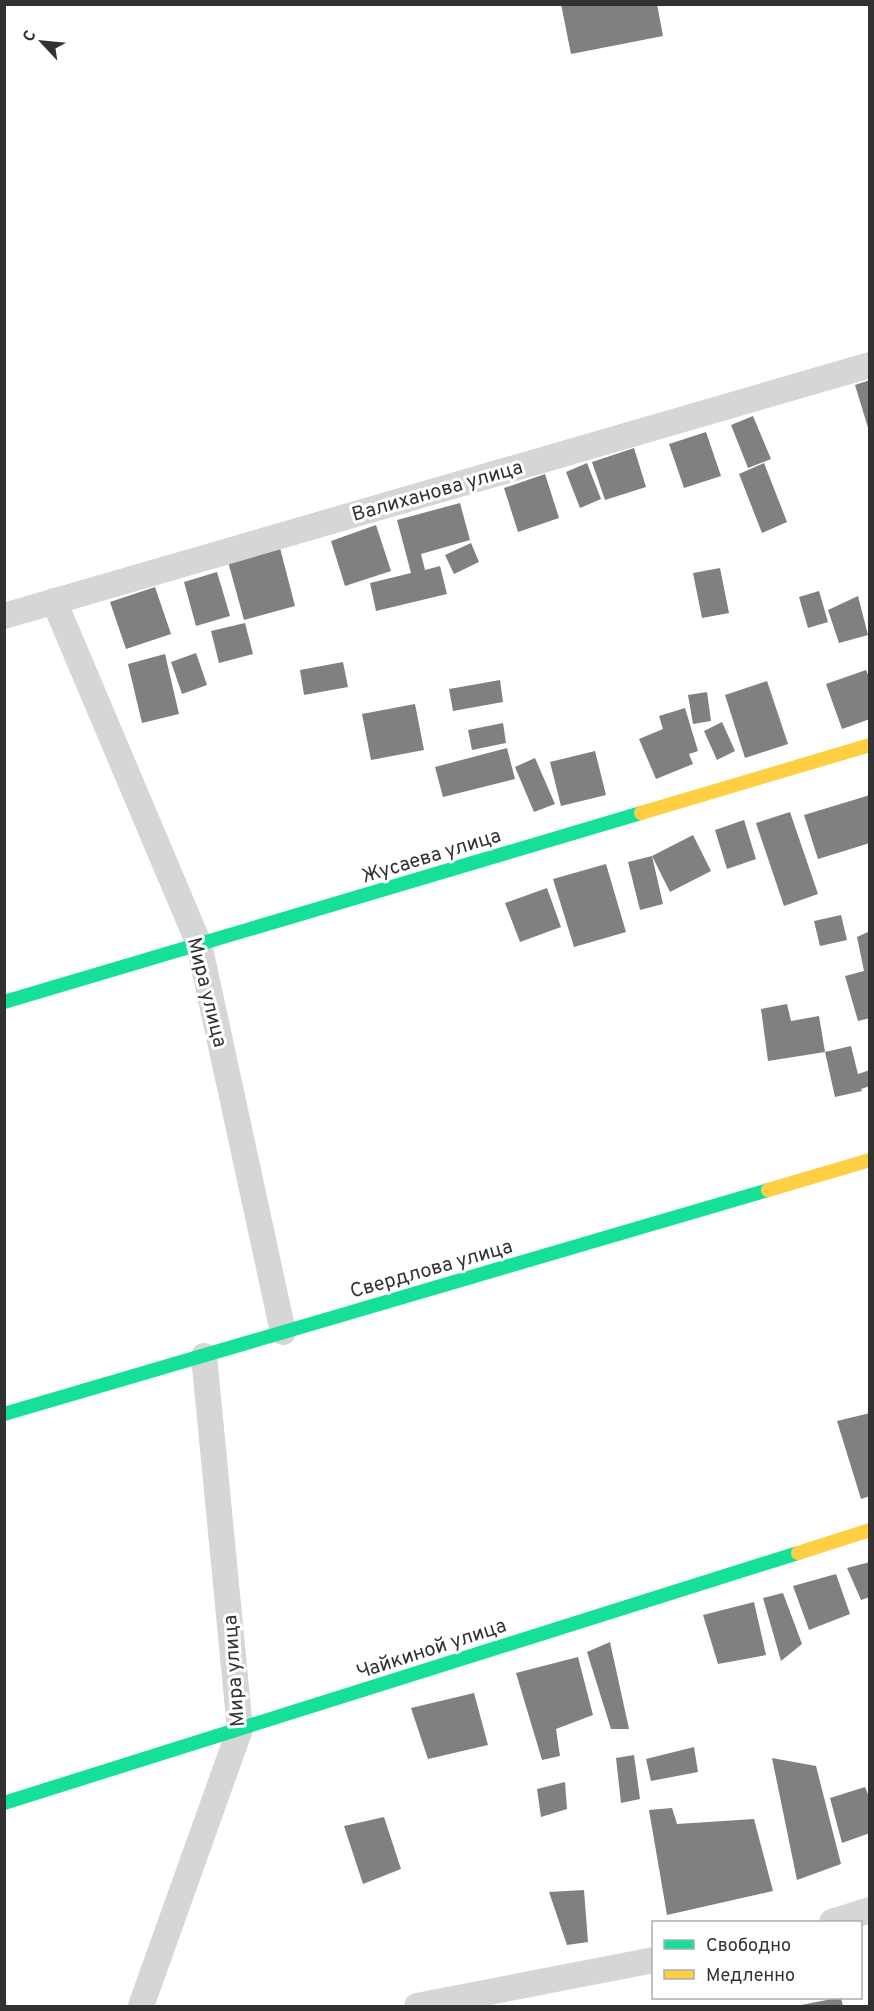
<svg xmlns="http://www.w3.org/2000/svg" width="874" height="2011" viewBox="0 0 874 2011" font-family="Overpass,sans-serif">
<style>
.building{fill:#808080}
.lines{fill:none;stroke-linecap:round;stroke-linejoin:round}
.street{stroke:#d6d6d6;stroke-width:26}
.fast{stroke:#16e098;stroke-width:14}
.slow{stroke:#ffcf43;stroke-width:14}
.labels{text-anchor:middle;stroke-width:6;stroke-linejoin:round;paint-order:stroke}
.street-label{font-size:20px;fill:#323232;stroke:#fff}
</style>
<rect width="100%" height="100%" fill="#fff"/>
<!-- building -->
<g class="building">
<polygon points="561,4 657,4 663,36 571,54"/>
<polygon points="870,380 870,431 869,431 855,385"/>
<polygon points="753,416 771,459 748,468 731,425"/>
<polygon points="706,432 721,476 684,488 669,444"/>
<polygon points="634,448 646,487 605,500 592,462"/>
<polygon points="587,463 601,499 580,508 566,472"/>
<polygon points="764,463 787,522 762,533 739,474"/>
<polygon points="545,474 559,518 518,532 504,488"/>
<polygon points="460,503 470,540 421,554 425,570 440,566 447,594 376,611 370,583 411,573 397,520"/>
<polygon points="376,525 391,571 345,586 331,541"/>
<polygon points="471,543 479,562 454,574 445,555"/>
<polygon points="279,544 295,606 244,620 227,558"/>
<polygon points="720,568 729,613 702,618 693,573"/>
<polygon points="217,572 230,616 196,626 184,582"/>
<polygon points="155,587 171,634 126,649 110,602"/>
<polygon points="819,591 828,622 808,628 799,597"/>
<polygon points="858,596 868,635 839,643 828,610"/>
<polygon points="245,623 253,654 219,663 211,631"/>
<polygon points="196,653 207,685 182,694 171,662"/>
<polygon points="165,654 179,714 142,723 128,664"/>
<polygon points="343,662 348,687 304,695 300,670"/>
<polygon points="866,670 870,679 870,719 842,729 826,684"/>
<polygon points="500,680 503,702 453,711 449,689"/>
<polygon points="767,681 788,744 745,758 725,695"/>
<polygon points="707,692 711,721 693,724 688,695"/>
<polygon points="415,704 424,750 371,760 362,714"/>
<polygon points="685,708 698,751 689,754 693,764 656,779 639,739 663,729 659,716"/>
<polygon points="722,722 735,751 717,760 704,731"/>
<polygon points="503,723 506,743 472,750 468,730"/>
<polygon points="507,748 515,779 443,797 435,767"/>
<polygon points="595,751 606,795 561,806 550,762"/>
<polygon points="535,758 555,804 534,812 515,767"/>
<polygon points="870,795 870,843 818,859 804,815"/>
<polygon points="790,812 818,894 784,906 756,823"/>
<polygon points="744,820 756,859 727,869 715,830"/>
<polygon points="693,835 711,871 670,892 652,856"/>
<polygon points="652,856 663,904 640,910 628,862"/>
<polygon points="606,864 626,932 574,947 553,879"/>
<polygon points="547,888 561,927 520,942 505,903"/>
<polygon points="841,915 847,940 820,946 814,921"/>
<polygon points="870,931 870,1018 858,1021 845,976 864,971 857,937"/>
<polygon points="787,1004 791,1021 819,1016 825,1052 768,1061 761,1009"/>
<polygon points="851,1046 858,1074 870,1070 870,1086 861,1089 862,1091 835,1097 825,1052"/>
<polygon points="870,1413 870,1496 861,1499 837,1421"/>
<polygon points="870,1562 870,1597 861,1600 847,1568"/>
<polygon points="836,1574 850,1614 809,1630 793,1586"/>
<polygon points="783,1593 802,1644 781,1661 763,1598"/>
<polygon points="754,1602 766,1655 718,1664 703,1615"/>
<polygon points="610,1642 629,1729 611,1729 587,1652"/>
<polygon points="578,1657 593,1715 556,1729 560,1756 542,1760 516,1673"/>
<polygon points="474,1693 488,1745 428,1759 411,1708"/>
<polygon points="694,1747 698,1772 651,1781 646,1759"/>
<polygon points="634,1755 640,1799 621,1803 616,1758"/>
<polygon points="772,1758 816,1766 841,1864 797,1880"/>
<polygon points="565,1782 567,1809 541,1817 537,1789"/>
<polygon points="865,1787 870,1799 870,1833 842,1843 830,1798"/>
<polygon points="672,1808 677,1824 754,1819 773,1891 667,1915 649,1810"/>
<polygon points="384,1817 401,1869 363,1884 344,1826"/>
<polygon points="584,1890 588,1942 567,1945 549,1892"/>
<polygon points="837,1998 841,1998 843,2006 796,2006"/>
</g>
<g class="lines">
<!-- street -->
<g class="street">
<polyline points="54,601 199,944 283,1332"/>
<polyline points="4,616 870,365"/>
<polyline points="832,1922 870,1910"/>
<polyline points="141,2006 240,1729 204,1356"/>
<polyline points="417,2006 654,1960"/>
</g>
<!-- fast -->
<g class="fast">
<polyline points="4,1002 641,813"/>
<polyline points="4,1414 768,1190"/>
<polyline points="4,1803 798,1553"/>
</g>
<!-- slow -->
<g class="slow">
<polyline points="641,813 870,745"/>
<polyline points="768,1190 870,1160"/>
<polyline points="798,1553 870,1530"/>
</g>
</g>
<g class="labels">
<!-- street labels -->
<g class="street-label">
<text transform="translate(437 490) rotate(-16)" y="7">Валиханова улица</text>
<text transform="translate(431 855) rotate(-17)" y="7">Жусаева улица</text>
<text transform="translate(208 992) rotate(76)" y="7">Мира улица</text>
<text transform="translate(431 1268) rotate(-16)" y="7">Свердлова улица</text>
<text transform="translate(431 1648) rotate(-18)" y="7">Чайкиной улица</text>
<text transform="translate(233 1671) rotate(-94)" y="7">Мира улица</text>
</g>
</g>
<!-- border -->
<rect width="874" height="2011" fill="none" stroke="#323232" stroke-width="12"/>
<!-- legend -->
<rect x="652" y="1921" width="210" height="78" fill="#ffffff" stroke="#adadad" stroke-width="1.5"/>
<rect x="664" y="1940" width="30" height="9" fill="#16e098" stroke="#adadad" stroke-width="1.5"/>
<text x="706" y="1951" font-size="18" fill="#323232">Свободно</text>
<rect x="664" y="1970" width="30" height="9" fill="#ffcf43" stroke="#adadad" stroke-width="1.5"/>
<text x="706" y="1981" font-size="18" fill="#323232">Медленно</text>
<!-- north arrow -->
<g transform="translate(42 42) rotate(296)" stroke="#ffffff" stroke-width="4.5" paint-order="stroke">
<path d="M0-4.5L10 22L0 15L-10 22Z" fill="#323232"/>
<text y="-9" font-size="16" font-weight="bold" text-anchor="middle" fill="#323232">С</text>
</g>
</svg>
